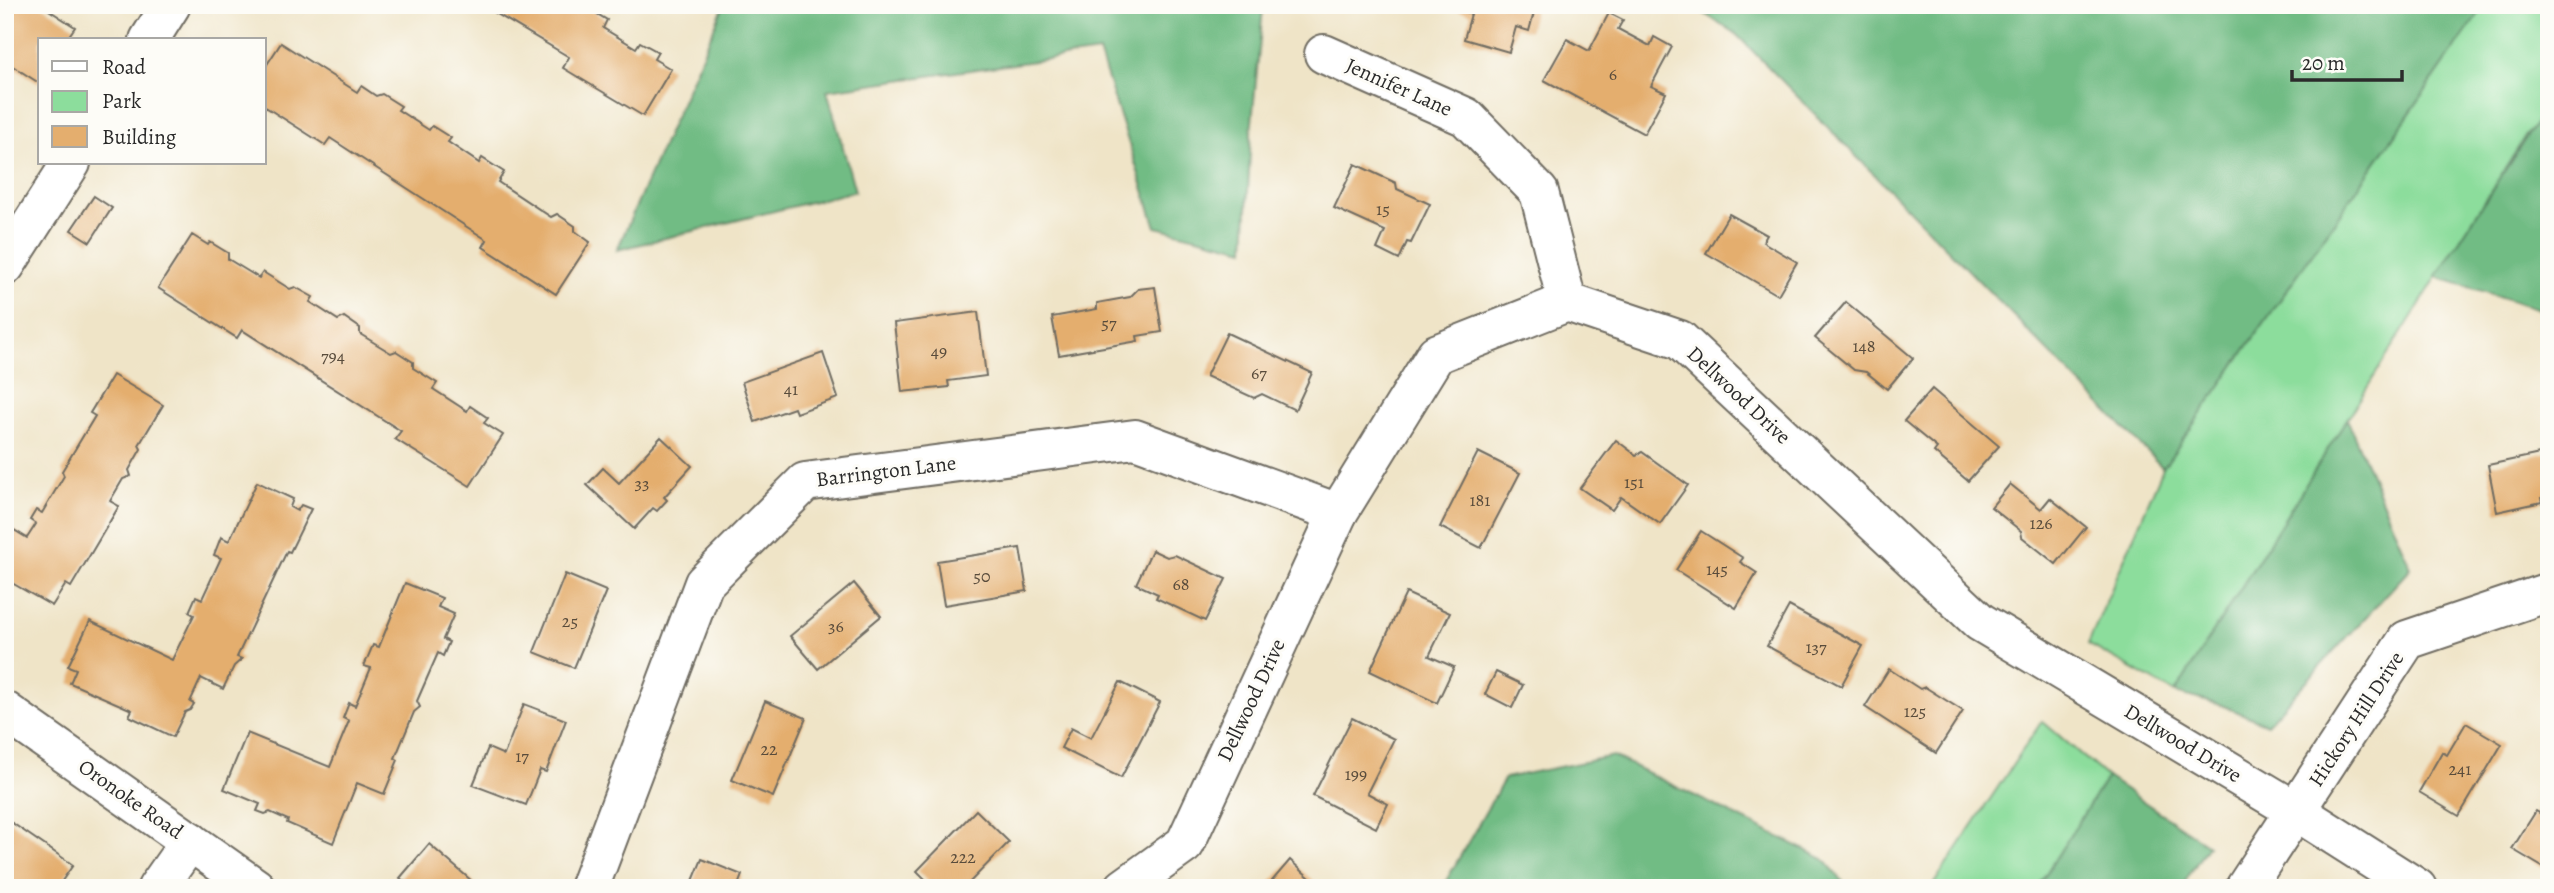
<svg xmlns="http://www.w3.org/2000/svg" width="2554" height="893" viewBox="0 0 2554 893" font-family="Alegreya,serif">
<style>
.green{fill:#8cdd9c;stroke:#5c8464;stroke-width:2}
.forest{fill:#71bc84;stroke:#4e7458;stroke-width:2}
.building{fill:#e4ae6e}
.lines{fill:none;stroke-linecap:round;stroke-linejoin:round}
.street-casing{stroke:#706c62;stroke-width:42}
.secondary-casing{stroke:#706c62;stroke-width:42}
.street{stroke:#fff;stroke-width:38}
.secondary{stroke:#fff;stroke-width:38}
.labels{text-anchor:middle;stroke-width:6;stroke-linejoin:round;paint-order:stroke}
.number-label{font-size:18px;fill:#594c3c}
.street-label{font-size:21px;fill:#2b2b2b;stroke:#fdfcf7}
</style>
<rect width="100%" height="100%" fill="#fdfcf7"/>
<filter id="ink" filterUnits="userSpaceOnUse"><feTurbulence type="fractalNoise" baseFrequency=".0143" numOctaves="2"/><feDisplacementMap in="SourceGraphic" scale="14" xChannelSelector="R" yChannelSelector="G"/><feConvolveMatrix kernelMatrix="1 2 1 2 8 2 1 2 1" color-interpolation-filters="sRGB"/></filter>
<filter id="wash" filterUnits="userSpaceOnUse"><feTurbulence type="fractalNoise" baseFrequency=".00686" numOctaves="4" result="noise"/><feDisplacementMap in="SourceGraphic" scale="28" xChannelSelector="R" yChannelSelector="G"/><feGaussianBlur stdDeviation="1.57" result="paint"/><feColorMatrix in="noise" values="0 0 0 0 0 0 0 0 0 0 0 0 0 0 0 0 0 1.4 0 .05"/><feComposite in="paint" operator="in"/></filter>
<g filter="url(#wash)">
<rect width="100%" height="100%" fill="#efe4c7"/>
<!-- green -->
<g class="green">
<polygon points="2420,5 2549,5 2549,154 2528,132 2175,693 2088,644 2163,468 2456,47"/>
<polygon points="2042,721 2107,777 2037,888 1931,888"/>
</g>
<!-- forest -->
<g class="forest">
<polygon points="724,5 1265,5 1263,8 1251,132 1245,249 1156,227 1099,52 827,90 855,191 617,250"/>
<polygon points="1690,5 2485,5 2163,468 1734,32"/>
<polygon points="2549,102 2549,312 2436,277"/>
<polygon points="2347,419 2411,568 2267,724 2221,705 2175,693"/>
<polygon points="1613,756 1824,859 1848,888 1442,888 1505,778"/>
<polygon points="2107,777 2208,845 2181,888 2037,888"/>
</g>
<g id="blocks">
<!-- building -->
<g class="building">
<polygon points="5,5 41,5 75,27 66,40 40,40 39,83 11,65 8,69 5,63"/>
<polygon points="482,5 582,5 607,20 603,28 636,48 640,42 658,52 654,59 671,69 643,116 563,68 569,57"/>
<polygon points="1455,5 1536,5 1529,31 1516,27 1509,52 1464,39 1471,14 1454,9"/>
<polygon points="1609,13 1623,20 1618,29 1650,46 1654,37 1672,47 1651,86 1666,93 1644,134 1544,80 1567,39 1589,51"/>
<polygon points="281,43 357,92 361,86 376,96 382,94 401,106 398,110 429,130 432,126 451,138 448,142 479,163 482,158 504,172 498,182 551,217 557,214 575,226 575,231 590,242 556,294 483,247 487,240 330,138 325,145 264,106 264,69"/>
<polygon points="1355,164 1396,183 1397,189 1430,204 1411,243 1407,242 1399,260 1377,249 1385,231 1334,208"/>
<polygon points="94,196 112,208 90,242 71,230"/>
<polygon points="1729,214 1767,235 1763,242 1797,262 1778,295 1706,253"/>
<polygon points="192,235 208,245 210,242 228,253 228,259 259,278 263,272 290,289 295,287 313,297 310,302 338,320 344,317 360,328 360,334 391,353 396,351 413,362 413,368 437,383 433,389 467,411 470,406 488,418 484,423 503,435 470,486 395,439 401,431 242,330 237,338 158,288"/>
<polygon points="1155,287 1162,332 1137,336 1138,341 1059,355 1052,317 1097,309 1097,303 1130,297 1138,289"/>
<polygon points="1846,302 1913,358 1887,389 1866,372 1854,370 1815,338"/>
<polygon points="978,312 986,376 948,381 949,387 902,392 894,323"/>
<polygon points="1227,333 1312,373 1295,410 1262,394 1254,398 1206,376"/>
<polygon points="823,353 838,398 796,413 794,408 755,422 742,382"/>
<polygon points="113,375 163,405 139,445 141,449 129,470 131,476 123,479 110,501 119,506 71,587 66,584 52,606 5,579 5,545 14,530 27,538 36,524 30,520 36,510 42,513 64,476 62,471 95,416 90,413"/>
<polygon points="1932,389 1999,446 1968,481 1934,452 1937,448 1904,421"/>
<polygon points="661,437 692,466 664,497 667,500 657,511 653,508 634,529 587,485 603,468 619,483"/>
<polygon points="1616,440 1636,455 1642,452 1688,485 1660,524 1621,497 1612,510 1580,488"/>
<polygon points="1478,452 1520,473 1481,548 1440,527"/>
<polygon points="2549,452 2549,496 2541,498 2542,502 2497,512 2488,465"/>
<polygon points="257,482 293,499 290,507 297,511 301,505 311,509 290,552 287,551 237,657 242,659 234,666 223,689 201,678 190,702 194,704 190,710 185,712 173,737 129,716 132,710 70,683 76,669 68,666 90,621 172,660 194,615 189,612 196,596 202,599 221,558 214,555 221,537 229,541"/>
<polygon points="2010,484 2041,509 2050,498 2086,527 2056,564 2022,537 2021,531 1991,507"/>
<polygon points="1701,531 1743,558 1740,562 1757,573 1736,608 1676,570"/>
<polygon points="1020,548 1027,591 944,605 937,561"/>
<polygon points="1152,550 1167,557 1175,555 1226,579 1205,621 1156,598 1158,594 1136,584"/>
<polygon points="565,574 606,591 574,668 534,652"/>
<polygon points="405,583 442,598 438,607 454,614 443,639 449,642 443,656 438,653 417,701 420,707 414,712 395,758 398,760 384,794 357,783 333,843 287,823 288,820 270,812 265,814 257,811 260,804 224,789 247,733 330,767 349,721 343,718 349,703 355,706 371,668 364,666 373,645 379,647"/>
<polygon points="854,583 881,616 818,669 790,636"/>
<polygon points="1406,593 1450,613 1429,656 1454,667 1437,703 1370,671"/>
<polygon points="1789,606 1863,646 1841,686 1767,646"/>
<polygon points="1889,669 1920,689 1925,687 1963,711 1936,753 1865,707"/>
<polygon points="1496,672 1523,685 1512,708 1485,694"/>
<polygon points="1120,682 1160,702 1121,778 1061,748 1071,728 1091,738"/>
<polygon points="765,701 806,718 773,797 732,780"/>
<polygon points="524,704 566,720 546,772 540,770 526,805 473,785 488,748 504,755"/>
<polygon points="1352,718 1394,739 1367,793 1388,804 1376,828 1313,796"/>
<polygon points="2466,723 2502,744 2459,816 2419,792 2442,752 2447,755"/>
<polygon points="976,810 1009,842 964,888 934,888 917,871"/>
<polygon points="2536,811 2549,819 2549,871 2512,849"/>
<polygon points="5,818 73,865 57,888 23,888 5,875"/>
<polygon points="429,844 480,888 412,888 400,878"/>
<polygon points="702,859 742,875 737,888 690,888"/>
<polygon points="1290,860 1321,888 1266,888"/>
</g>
</g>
</g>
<g filter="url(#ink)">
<use href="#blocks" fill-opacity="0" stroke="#706c62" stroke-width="2"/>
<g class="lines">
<!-- street casing -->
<g class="street-casing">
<g id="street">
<polyline points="149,40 171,5"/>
<polyline points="1324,54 1466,117 1539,192 1567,302"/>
<polyline points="5,266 71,163"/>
<polyline points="157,888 190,841"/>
<polyline points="589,888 704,583 805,482 1135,439 1338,513"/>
<polyline points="1124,888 1185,844 1338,513 1436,354 1567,302 1680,340 1980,622 2296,811 2417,888"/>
<polyline points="2245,888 2407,640 2549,592"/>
</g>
</g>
<!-- secondary casing -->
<g class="secondary-casing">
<polyline id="secondary" points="5,711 256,888"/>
</g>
<!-- street -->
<use href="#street" class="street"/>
<!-- secondary -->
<use href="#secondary" class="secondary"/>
</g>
</g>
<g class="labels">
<!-- number labels -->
<g class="number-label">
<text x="1613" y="80">6</text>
<text x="1383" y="215">15</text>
<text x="1109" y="329">57</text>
<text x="1864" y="352">148</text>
<text x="939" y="357">49</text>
<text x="333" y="362">794</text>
<text x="1259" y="379">67</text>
<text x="791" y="395">41</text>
<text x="1634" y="488">151</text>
<text x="642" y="489">33</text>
<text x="1480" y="506">181</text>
<text x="2041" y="529">126</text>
<text x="1717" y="575">145</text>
<text x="982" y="582">50</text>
<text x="1181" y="590">68</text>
<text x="570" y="627">25</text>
<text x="836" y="632">36</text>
<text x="1816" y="653">137</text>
<text x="1915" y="717">125</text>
<text x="769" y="755">22</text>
<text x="522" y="762">17</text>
<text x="2460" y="775">241</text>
<text x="1356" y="780">199</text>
<text x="963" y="863">222</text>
</g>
<!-- street labels -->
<g class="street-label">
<text transform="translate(1399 87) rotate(24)" y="7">Jennifer Lane</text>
<text transform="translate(1739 395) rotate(43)" y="7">Dellwood Drive</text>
<text transform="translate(886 471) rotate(-7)" y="7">Barrington Lane</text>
<text transform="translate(1251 700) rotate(-65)" y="7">Dellwood Drive</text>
<text transform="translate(2356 719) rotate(-57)" y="7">Hickory Hill Drive</text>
<text transform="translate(2183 743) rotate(31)" y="7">Dellwood Drive</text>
<text transform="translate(131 799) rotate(35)" y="7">Oronoke Road</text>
</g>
</g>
<!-- margin -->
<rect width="2554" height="893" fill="none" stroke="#fdfcf7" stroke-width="28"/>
<!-- legend -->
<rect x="38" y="38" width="228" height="126" fill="#fdfcf7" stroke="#a9a8a5" stroke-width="2"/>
<rect x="52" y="61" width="35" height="10" fill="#ffffff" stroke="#a9a8a5" stroke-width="2"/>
<text x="102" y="74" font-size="21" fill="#2b2b2b">Road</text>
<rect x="52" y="91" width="35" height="21" fill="#8cdd9c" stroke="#a9a8a5" stroke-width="2"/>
<text x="102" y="108" font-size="21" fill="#2b2b2b">Park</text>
<rect x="52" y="126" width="35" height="21" fill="#e4ae6e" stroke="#a9a8a5" stroke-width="2"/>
<text x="102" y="144" font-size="21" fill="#2b2b2b">Building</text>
<!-- scale -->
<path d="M2292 70v10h110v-10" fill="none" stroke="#2b2b2b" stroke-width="3.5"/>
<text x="2302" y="70" font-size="21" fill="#2b2b2b" stroke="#fdfcf7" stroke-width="5" paint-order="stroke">20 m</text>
</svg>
